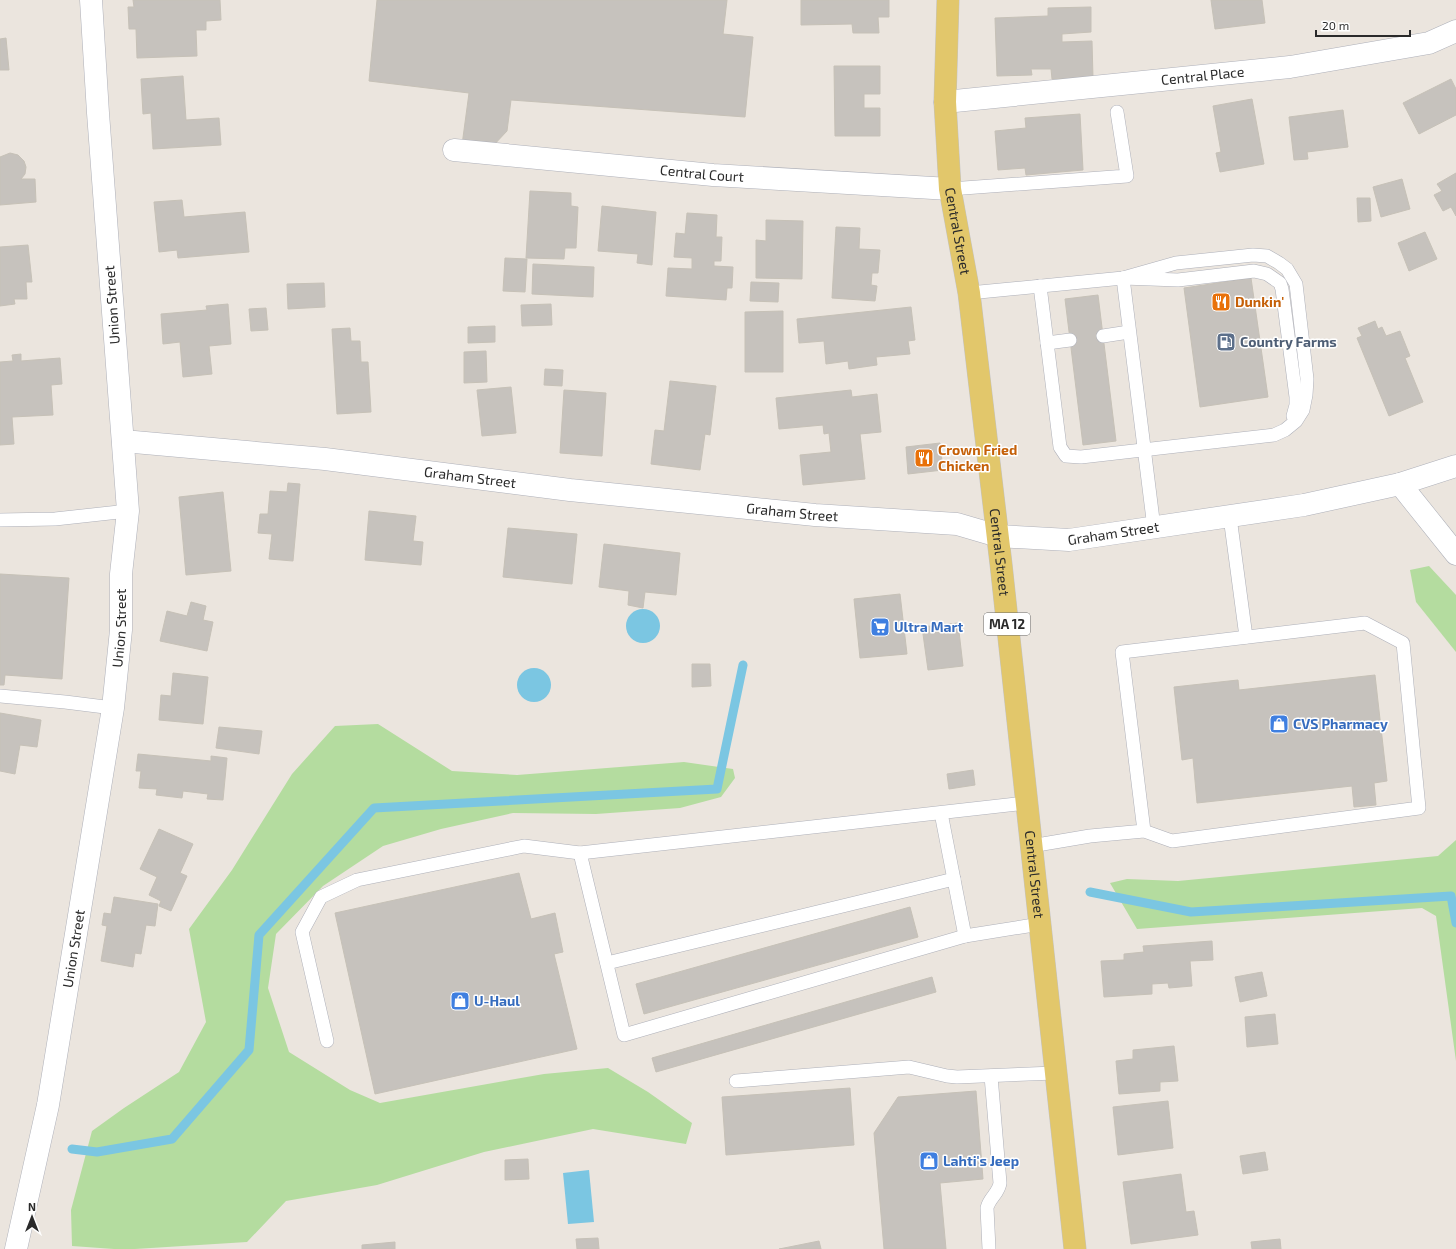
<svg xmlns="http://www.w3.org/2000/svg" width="1456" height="1249" viewBox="0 0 1456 1249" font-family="'Exo 2',sans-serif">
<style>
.green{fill:#b4dc9f}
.water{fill:#7bc6e2}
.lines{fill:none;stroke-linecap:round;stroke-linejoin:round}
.stream{stroke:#7bc6e2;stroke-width:9}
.building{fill:#c6c2bd;stroke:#c6c1b7}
.service-casing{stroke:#aeb0b9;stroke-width:14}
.minor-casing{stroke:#aeb0b9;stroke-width:23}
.secondary-casing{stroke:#aeb0b9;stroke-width:23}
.primary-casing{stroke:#c3c3c3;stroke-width:23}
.service{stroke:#fff;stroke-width:13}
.minor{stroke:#fff;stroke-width:22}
.secondary{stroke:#fff;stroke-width:22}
.primary{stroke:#e2c76b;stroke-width:22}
.labels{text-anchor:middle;stroke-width:3;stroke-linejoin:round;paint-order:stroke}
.shield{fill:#fff;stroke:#6a6a6a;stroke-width:1}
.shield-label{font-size:13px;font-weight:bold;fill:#2a2a2a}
.street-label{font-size:14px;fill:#2a2a2a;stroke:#fff}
.food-label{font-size:14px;font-weight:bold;fill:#c56008;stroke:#fff;text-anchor:start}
.service-label{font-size:14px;font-weight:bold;fill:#4e5e75;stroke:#fff;text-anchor:start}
.shop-label{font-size:14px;font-weight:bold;fill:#366cbe;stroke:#fff;text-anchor:start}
</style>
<rect width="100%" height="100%" fill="#ebe5de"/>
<!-- green -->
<g class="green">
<polygon points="1429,566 1456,595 1456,652 1416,602 1410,570"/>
<polygon points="378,724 452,771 517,775 684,762 733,769 735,778 721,797 680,808 596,814 513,813 441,829 383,846 323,886 276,934 268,988 289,1052 350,1090 380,1103 544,1074 608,1068 648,1092 692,1123 686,1144 593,1129 484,1152 377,1185 286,1201 247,1242 135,1249 114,1249 72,1246 71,1210 92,1131 124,1108 179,1072 206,1022 189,929 232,870 292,774 335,726"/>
<polygon points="1456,840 1456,1061 1436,916 1422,908 1137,929 1110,883 1127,879 1178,881 1438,856"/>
</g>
<!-- water -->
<g class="water">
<circle cx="643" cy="626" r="17"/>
<circle cx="534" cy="685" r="17"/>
<polygon points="589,1170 594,1222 568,1224 563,1173"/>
</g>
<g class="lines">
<!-- stream -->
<g class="stream">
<polyline points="1090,892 1191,912 1451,896 1456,923"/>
<polyline points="72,1149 97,1152 172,1139 249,1050 259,935 374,808 717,789 743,665"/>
</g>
</g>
<!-- building -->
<g class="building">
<polygon points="133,0 220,0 221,20 206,21 206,30 196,30 197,56 137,58 136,29 129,29 128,7 134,7"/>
<polygon points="377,0 727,0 723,34 753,37 745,117 511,100 507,131 491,148 462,145 469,93 369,81"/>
<polygon points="801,0 889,0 889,17 878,17 879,33 853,33 852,24 801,25"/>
<polygon points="1211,0 1262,0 1265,23 1215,29"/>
<polygon points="1091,7 1091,32 1062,34 1062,42 1092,41 1093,78 1052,79 1051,69 1031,69 1032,75 997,76 995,18 1048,16 1048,8"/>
<polygon points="6,38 9,70 0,70 0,39"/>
<polygon points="834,66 880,66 880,94 864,94 864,108 880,108 880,136 835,136"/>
<polygon points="183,76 186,120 219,118 221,145 153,149 151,113 143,114 141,79"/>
<polygon points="1451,79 1456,89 1456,115 1419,134 1403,103"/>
<polygon points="1252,99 1264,164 1220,172 1216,153 1221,152 1213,106"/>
<polygon points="1343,110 1348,147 1307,152 1308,159 1294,160 1289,117"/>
<polygon points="1080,114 1083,170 1026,175 1025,168 998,170 995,131 1026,128 1025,118"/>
<polygon points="10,153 18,155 24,161 26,167 25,174 21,179 35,179 36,202 0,205 0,157"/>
<polygon points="1456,173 1456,216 1451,207 1443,211 1434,195 1442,191 1437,184"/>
<polygon points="1402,179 1410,209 1381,217 1373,187"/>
<polygon points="530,191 571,193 571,206 578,207 576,248 565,248 564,259 526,258"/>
<polygon points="1357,198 1370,198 1371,221 1358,222"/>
<polygon points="182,200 184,217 245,212 249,252 178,258 177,250 159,252 154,202"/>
<polygon points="602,206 656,212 652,265 637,263 638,254 598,251"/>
<polygon points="687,213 717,215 716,237 722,237 721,261 714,261 714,266 733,267 732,288 727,288 726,300 666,296 668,268 692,269 692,258 674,257 676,233 685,234"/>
<polygon points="766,220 803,221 802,279 756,278 756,240 766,241"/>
<polygon points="836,227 860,228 859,249 880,250 878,273 872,273 871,285 877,286 875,301 832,298"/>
<polygon points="1425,232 1437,259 1409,271 1398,243"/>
<polygon points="28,245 32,282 26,282 27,299 14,299 15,304 0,306 0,247"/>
<polygon points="505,258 527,259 525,292 503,291"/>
<polygon points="533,264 594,267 593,297 532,294"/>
<polygon points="1251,278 1268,397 1200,407 1184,288"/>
<polygon points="751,282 779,283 778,302 750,301"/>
<polygon points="324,283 325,307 288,309 287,284"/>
<polygon points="1098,295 1116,441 1083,445 1065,299"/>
<polygon points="228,304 231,344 209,346 212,374 183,377 180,342 163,344 161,314 207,310 206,306"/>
<polygon points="551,304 552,325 522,326 521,305"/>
<polygon points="911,307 915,340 908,341 910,354 876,357 877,365 849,369 848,361 826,364 824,341 799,343 797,319"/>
<polygon points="266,308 268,330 251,331 249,309"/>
<polygon points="783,311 783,372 745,372 745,312"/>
<polygon points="1375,321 1378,329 1382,327 1386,336 1400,331 1410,356 1405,358 1423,402 1389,416 1357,338 1362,336 1358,328"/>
<polygon points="495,326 495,342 468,343 468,327"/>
<polygon points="350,328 351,341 360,341 361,362 368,362 371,412 337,414 332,329"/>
<polygon points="486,351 487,382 464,383 464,352"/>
<polygon points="21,354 21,361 60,358 62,384 51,385 53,415 12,417 14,444 0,445 0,362 13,361 12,355"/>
<polygon points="545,369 563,370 562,386 544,385"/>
<polygon points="670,381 716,386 710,435 705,434 700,470 651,464 655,430 664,431"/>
<polygon points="511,387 516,433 482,436 477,390"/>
<polygon points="564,390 606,393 602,456 560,453"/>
<polygon points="851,390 852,397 877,394 881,432 860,434 865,479 803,485 800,455 831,452 829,433 824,434 823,425 779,429 776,398"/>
<polygon points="940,443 943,470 908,474 906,447"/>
<polygon points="288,483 300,484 293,561 269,559 272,534 258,533 260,514 268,514 270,491 287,492"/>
<polygon points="223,492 231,571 186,575 179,497"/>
<polygon points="369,511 416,516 413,541 423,542 421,565 365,560"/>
<polygon points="508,528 577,534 572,584 503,577"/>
<polygon points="604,544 680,553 676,595 645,592 643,608 628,605 629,591 599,587"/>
<polygon points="0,574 69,578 62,679 5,675 4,685 0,685"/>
<polygon points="900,594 907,654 860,658 854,599"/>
<polygon points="191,602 206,606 203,620 213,622 207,651 160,641 167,611 187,616"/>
<polygon points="958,623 963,666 928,670 922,627"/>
<polygon points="692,664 710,664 711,686 692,687"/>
<polygon points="173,673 208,677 203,724 159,720 161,695 171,696"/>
<polygon points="1375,675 1387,781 1374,783 1376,805 1354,807 1352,786 1197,803 1193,758 1182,760 1174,687 1238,680 1239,690"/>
<polygon points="0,713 41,720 37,747 20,745 15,774 0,771"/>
<polygon points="219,727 262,731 259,754 216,748"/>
<polygon points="138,754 211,761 211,756 227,758 223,800 207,799 208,794 183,791 182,798 156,795 157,789 139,788 141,771 136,771"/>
<polygon points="973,770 975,785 949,789 947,774"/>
<polygon points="159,829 193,844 180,873 187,876 171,911 159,906 161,901 149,895 157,877 140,869"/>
<polygon points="519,873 531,919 555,913 563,952 554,954 577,1049 375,1094 335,913"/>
<polygon points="114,897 158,904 155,926 146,925 141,954 135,953 133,967 101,961 107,926 102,925 104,913 111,914"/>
<polygon points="910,907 918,937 644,1014 636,984"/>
<polygon points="1212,941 1213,960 1190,961 1192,986 1169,988 1168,983 1152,984 1152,994 1104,997 1101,961 1124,960 1124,954 1144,952 1143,946"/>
<polygon points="1262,972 1267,996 1240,1002 1235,977"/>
<polygon points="932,977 936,992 656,1072 652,1058"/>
<polygon points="1275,1014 1278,1044 1247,1047 1245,1017"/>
<polygon points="1174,1046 1178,1081 1160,1082 1160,1091 1119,1094 1116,1061 1133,1059 1133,1050"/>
<polygon points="850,1088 854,1145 726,1155 722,1097"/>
<polygon points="976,1091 983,1179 940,1183 946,1249 884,1249 874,1133 898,1097"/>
<polygon points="1168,1101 1173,1148 1118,1155 1113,1107"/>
<polygon points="1265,1152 1268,1170 1243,1174 1240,1156"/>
<polygon points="528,1159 529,1179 505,1180 505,1160"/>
<polygon points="1181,1174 1186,1212 1194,1211 1198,1235 1131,1244 1123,1182"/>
<polygon points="598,1238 599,1249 577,1249 576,1239"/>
<polygon points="1280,1239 1281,1249 1252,1249 1251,1242"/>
<polygon points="819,1241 821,1249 779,1249"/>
<polygon points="395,1242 395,1249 362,1249 362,1245"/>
</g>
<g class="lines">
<!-- service casing -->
<g class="service-casing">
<g id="service">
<polyline points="950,189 1127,176 1117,112"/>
<polyline points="1123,278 1154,528"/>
<polyline points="1040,286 1060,447 1066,456 1081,457 1274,435 1285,430 1296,421 1303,410 1306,395 1307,379 1296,284 1287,269 1279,263 1267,256 1253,255 1176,263 1123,278"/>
<polyline points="969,293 1123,278 1178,280 1254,271 1267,274 1280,283 1282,289 1296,397 1296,405 1293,416"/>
<polyline points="1103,336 1129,332"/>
<polyline points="1047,343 1070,340"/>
<polyline points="1230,517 1246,637"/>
<polyline points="0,520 55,519 128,511"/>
<polyline points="0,696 65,702 113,708"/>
<polyline points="1026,803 580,853 624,1035 965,936 1040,924"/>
<polyline points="941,813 965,936"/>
<polyline points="1031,846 1090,836 1144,831 1172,841 1419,808 1403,643 1365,623 1122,652 1144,831"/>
<polyline points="607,963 954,879"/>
<polyline points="327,1041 302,932 321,897 357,880 524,846 580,853"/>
<polyline points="736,1081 909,1067 947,1076 957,1077 1055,1073"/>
<path d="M 989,1249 L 987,1208 C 989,1198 999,1193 1000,1183 L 991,1076"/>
</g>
</g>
<!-- minor casing -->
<g class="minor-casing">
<g id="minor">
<path id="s1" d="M 945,102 L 1290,67 L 1429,43 L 1456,31"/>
<path id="s2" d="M 454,150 L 713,175 L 950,189"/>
<path id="s3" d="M 123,441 L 325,459 L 570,490 L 815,515 L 957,524 L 998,536 L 1069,540 L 1304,505 L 1400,484 L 1456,466"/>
<polyline points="1400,484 1456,554"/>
</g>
</g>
<!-- secondary casing -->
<g class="secondary-casing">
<g id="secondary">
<path id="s4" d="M 16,1249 L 48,1105 L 113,708 L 121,630 L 121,574 L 128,511 L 98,113 L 91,0"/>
</g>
</g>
<!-- primary casing -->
<g class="primary-casing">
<g id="primary">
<path id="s5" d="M 948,0 L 945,102 L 950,189 L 969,293 L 1001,564 L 1075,1249"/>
</g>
</g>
<!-- service -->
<use href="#service" class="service"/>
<!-- minor -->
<use href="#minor" class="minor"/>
<!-- secondary -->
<use href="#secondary" class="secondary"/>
<!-- primary -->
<use href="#primary" class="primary"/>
</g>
<!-- icons -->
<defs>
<g id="restaurant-square" transform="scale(1)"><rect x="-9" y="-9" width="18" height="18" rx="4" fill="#e8710a" stroke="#fff"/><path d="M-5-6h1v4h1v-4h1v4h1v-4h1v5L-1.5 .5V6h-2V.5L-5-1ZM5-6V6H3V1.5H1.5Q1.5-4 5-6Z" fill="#fff"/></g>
<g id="fuel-square" transform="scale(1)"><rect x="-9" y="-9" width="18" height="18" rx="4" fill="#5c6f8a" stroke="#fff"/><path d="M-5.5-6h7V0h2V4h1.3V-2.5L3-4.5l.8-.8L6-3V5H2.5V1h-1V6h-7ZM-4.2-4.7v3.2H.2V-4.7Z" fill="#fff"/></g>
<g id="supermarket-square" transform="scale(1)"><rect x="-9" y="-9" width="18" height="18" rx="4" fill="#3f7fe0" stroke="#fff"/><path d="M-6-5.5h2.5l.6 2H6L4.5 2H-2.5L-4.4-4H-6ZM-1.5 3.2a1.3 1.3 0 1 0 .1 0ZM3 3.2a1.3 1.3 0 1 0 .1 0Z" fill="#fff"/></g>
<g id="shop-square" transform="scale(1)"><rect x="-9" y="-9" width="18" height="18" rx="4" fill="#3f7fe0" stroke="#fff"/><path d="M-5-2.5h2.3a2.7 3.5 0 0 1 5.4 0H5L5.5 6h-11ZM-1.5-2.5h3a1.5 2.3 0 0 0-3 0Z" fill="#fff"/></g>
</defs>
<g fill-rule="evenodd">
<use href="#restaurant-square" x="1221" y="302"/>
<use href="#fuel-square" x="1226" y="342"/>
<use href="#restaurant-square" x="924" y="458"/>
<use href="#supermarket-square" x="880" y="627"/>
<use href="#shop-square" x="1279" y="724"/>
<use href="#shop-square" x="460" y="1001"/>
<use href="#shop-square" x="929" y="1161"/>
</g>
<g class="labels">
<!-- shield labels -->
<rect class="shield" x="984" y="613" width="46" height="22" rx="3"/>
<g class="shield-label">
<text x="1007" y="629">MA 12</text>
</g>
<!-- street labels -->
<g class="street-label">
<text dy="5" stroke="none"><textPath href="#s1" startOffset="259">Central Place</textPath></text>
<text dy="5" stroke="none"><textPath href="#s2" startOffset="249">Central Court</textPath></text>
<text dy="5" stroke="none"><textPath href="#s5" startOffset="232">Central Street</textPath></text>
<text transform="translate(112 305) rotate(-94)" y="5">Union Street</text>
<text dy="5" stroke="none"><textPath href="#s3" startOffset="349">Graham Street</textPath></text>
<text dy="5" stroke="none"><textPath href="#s3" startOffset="673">Graham Street</textPath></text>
<text dy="5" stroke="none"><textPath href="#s3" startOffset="997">Graham Street</textPath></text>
<text dy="5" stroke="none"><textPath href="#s5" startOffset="556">Central Street</textPath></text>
<text dy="5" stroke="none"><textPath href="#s4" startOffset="630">Union Street</textPath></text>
<text dy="5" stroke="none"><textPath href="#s5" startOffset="880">Central Street</textPath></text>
<text dy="5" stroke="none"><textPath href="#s4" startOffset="306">Union Street</textPath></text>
</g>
<!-- food labels -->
<g class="food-label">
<text x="1235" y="307">Dunkin'</text>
<text x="938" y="455">Crown Fried<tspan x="938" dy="16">Chicken</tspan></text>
</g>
<!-- service labels -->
<g class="service-label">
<text x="1240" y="347">Country Farms</text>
</g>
<!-- shop labels -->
<g class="shop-label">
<text x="894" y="632">Ultra Mart</text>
<text x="1293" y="729">CVS Pharmacy</text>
<text x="474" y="1006">U-Haul</text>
<text x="943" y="1166">Lahti's Jeep</text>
</g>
</g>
<!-- north arrow -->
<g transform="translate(32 1217)" stroke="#ffffff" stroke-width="3" paint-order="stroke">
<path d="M0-3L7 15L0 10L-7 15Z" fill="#2a2a2a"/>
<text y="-6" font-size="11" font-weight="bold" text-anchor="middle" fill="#2a2a2a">N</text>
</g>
<!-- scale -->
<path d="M1316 30v6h94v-6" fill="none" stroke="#2a2a2a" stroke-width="2"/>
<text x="1322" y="30" font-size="12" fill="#2a2a2a" stroke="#ffffff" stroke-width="3" paint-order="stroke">20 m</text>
</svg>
